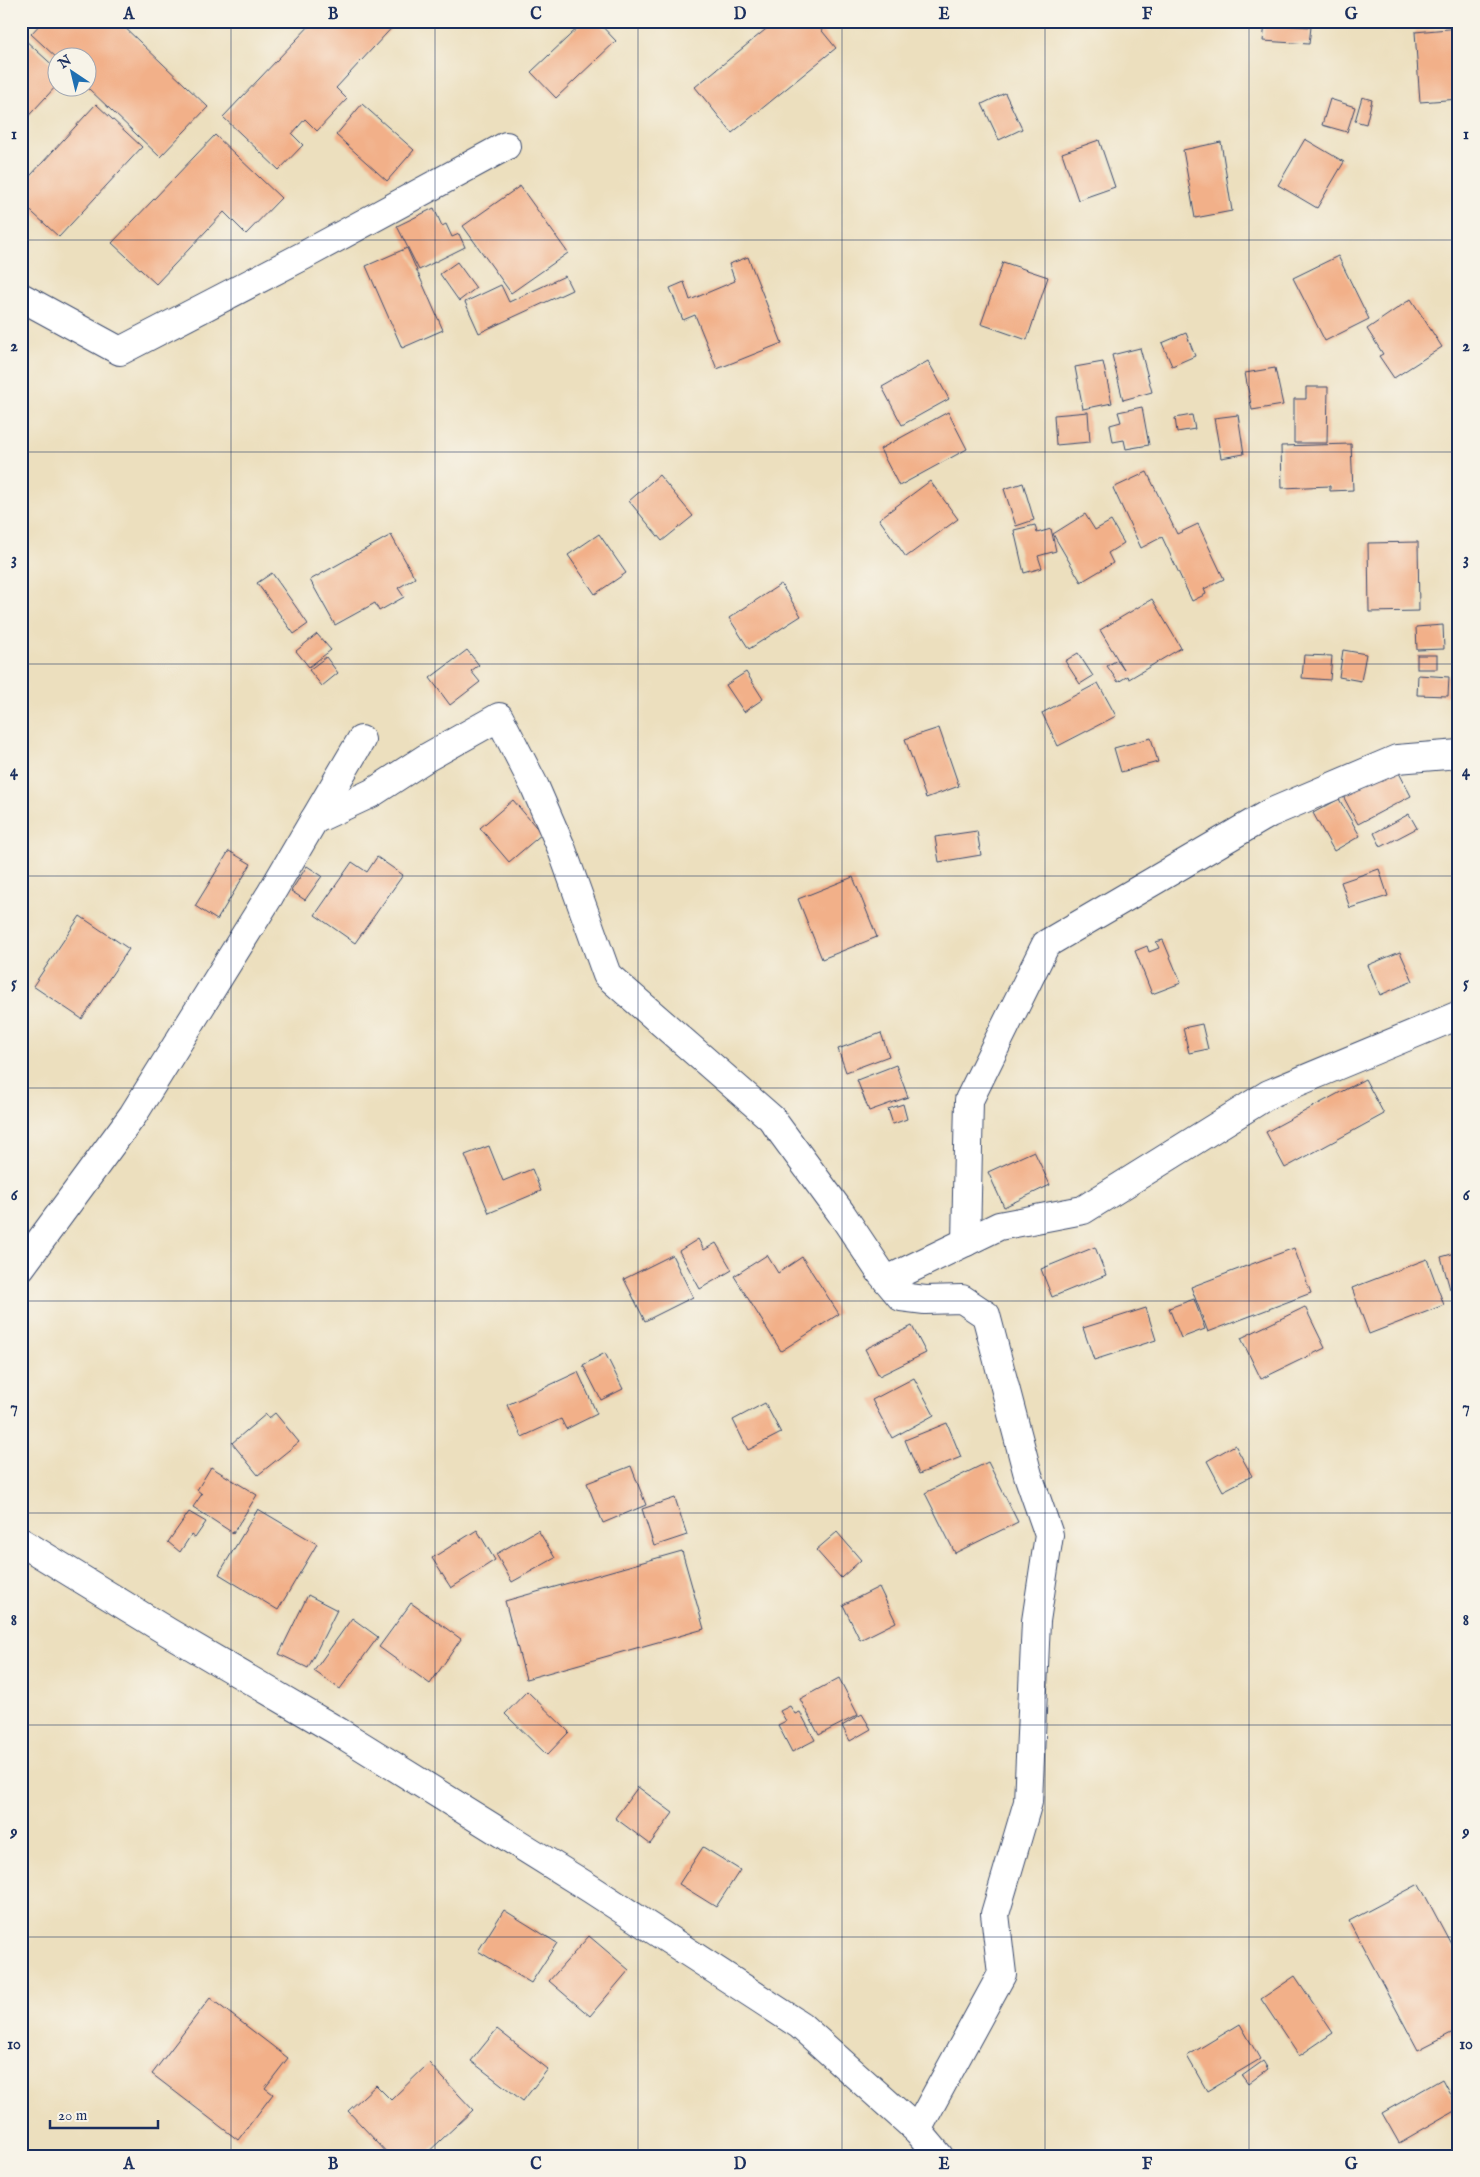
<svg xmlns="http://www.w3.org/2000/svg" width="1480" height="2177" viewBox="0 0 1480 2177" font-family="'IM FELL English',serif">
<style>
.building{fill:#f2b089}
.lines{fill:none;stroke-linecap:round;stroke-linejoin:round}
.street-casing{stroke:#3a496c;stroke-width:30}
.secondary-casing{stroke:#3a496c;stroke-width:30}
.street{stroke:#fff;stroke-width:28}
.secondary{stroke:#fff;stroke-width:28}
.grid{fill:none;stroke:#1b2f5e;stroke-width:1;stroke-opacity:0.55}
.neatline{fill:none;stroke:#1b2f5e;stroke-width:2}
.grid-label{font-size:16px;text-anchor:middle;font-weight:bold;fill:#1b2f5e}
</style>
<rect width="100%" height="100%" fill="#f7f3e8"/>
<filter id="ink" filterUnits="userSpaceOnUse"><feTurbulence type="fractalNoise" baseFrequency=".02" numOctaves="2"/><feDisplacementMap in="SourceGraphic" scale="10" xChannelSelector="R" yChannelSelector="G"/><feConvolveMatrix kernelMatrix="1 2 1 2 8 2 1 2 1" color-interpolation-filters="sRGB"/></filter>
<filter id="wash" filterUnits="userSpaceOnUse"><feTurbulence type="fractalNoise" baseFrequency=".0096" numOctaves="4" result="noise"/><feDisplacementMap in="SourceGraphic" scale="20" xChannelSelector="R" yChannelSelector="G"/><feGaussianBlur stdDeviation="1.12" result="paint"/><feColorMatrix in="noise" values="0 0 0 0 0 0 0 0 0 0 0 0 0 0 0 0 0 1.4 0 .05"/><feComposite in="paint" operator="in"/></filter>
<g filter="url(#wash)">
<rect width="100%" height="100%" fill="#ecdfbe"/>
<g id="blocks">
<!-- building -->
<g class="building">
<polygon points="43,21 118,21 208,107 160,157 88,88 88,58 58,58 58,59 31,34"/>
<polygon points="314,21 398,21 336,88 347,99 317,131 305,119 292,134 303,145 279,170 223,117"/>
<polygon points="585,21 597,21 616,41 556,98 531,72"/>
<polygon points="776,21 814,21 836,48 732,133 695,87"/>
<polygon points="1265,24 1311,27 1309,44 1263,41"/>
<polygon points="1459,28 1459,99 1420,102 1415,32"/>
<polygon points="25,40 58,70 58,84 21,124 21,44"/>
<polygon points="1005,93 1022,129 999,140 982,104"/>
<polygon points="1362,97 1372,100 1366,124 1355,121"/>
<polygon points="1330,99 1355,107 1347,132 1322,125"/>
<polygon points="96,104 142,147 59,237 21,202 21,186"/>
<polygon points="362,104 414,150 387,181 336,135"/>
<polygon points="215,135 281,198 246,234 224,212 156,284 112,243"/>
<polygon points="1305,139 1344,162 1317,208 1278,185"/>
<polygon points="1099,140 1115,187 1078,200 1062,153"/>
<polygon points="1221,142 1232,211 1195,218 1183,150"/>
<polygon points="520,186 568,253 511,293 463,226"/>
<polygon points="434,208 442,226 446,224 452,237 459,234 465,247 419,270 397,226"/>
<polygon points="407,248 443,330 402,348 366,266"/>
<polygon points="1338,256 1369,319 1325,341 1293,278"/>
<polygon points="748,257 782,343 717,369 695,315 683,320 670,288 684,282 690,300 735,281 729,264"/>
<polygon points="457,262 476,288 459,301 440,274"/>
<polygon points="1003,262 1048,277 1027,340 981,324"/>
<polygon points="565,276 572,290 479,333 465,302 501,285 509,302"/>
<polygon points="1411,299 1442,347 1394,378 1379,356 1383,354 1367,329"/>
<polygon points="1186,333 1195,356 1172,366 1162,343"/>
<polygon points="1140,348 1152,392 1123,400 1112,355"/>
<polygon points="928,361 949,399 902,425 882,387"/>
<polygon points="1103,362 1112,403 1083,409 1075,367"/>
<polygon points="1275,368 1283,405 1252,410 1245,373"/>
<polygon points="1306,387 1328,387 1327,443 1294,443 1294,399 1306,399"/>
<polygon points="1142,407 1149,445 1126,449 1124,440 1113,442 1110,425 1121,422 1118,412"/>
<polygon points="948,412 967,449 899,486 880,449"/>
<polygon points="1088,412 1090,442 1056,445 1054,415"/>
<polygon points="1192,415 1195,429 1177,432 1175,418"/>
<polygon points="1238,415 1244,454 1221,458 1214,418"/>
<polygon points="1351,444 1353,490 1330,491 1330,486 1282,488 1281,446"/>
<polygon points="1147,472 1177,534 1198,524 1224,579 1204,589 1206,594 1192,601 1162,537 1141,548 1113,488"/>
<polygon points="659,475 693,516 662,541 629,501"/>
<polygon points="930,481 958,519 906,557 879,519"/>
<polygon points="1023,483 1034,520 1016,526 1004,489"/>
<polygon points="1085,514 1095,530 1111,521 1124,543 1108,553 1113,563 1081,582 1053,534"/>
<polygon points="1035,525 1037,533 1051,529 1056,551 1038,556 1042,568 1024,573 1014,530"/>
<polygon points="599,534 626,573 595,594 568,555"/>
<polygon points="391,535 415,578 398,588 404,597 379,611 375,603 335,625 310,580"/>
<polygon points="1418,542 1419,611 1369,612 1368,543"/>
<polygon points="272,573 308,624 294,634 257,583"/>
<polygon points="781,584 801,616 749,649 729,618"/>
<polygon points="1152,599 1181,648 1129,679 1128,676 1118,682 1107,666 1117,660 1124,670 1100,630"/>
<polygon points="1443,625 1444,649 1417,650 1416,627"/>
<polygon points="317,634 331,650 309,667 296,651"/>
<polygon points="467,650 479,665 471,671 480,682 450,705 430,678"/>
<polygon points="1343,650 1366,654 1361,681 1339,677"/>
<polygon points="1078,653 1093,676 1080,684 1065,661"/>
<polygon points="1304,655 1332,656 1330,680 1302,678"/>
<rect x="1417" y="655" width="20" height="14"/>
<polygon points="326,657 338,673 322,686 309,670"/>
<polygon points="746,672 763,699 744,712 726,685"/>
<polygon points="1418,675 1449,677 1448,696 1417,695"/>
<polygon points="1098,683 1116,716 1058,746 1042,713"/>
<polygon points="939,728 959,786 926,798 905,739"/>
<polygon points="1151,738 1158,762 1121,772 1114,748"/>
<polygon points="1396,767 1411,796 1358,824 1343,796"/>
<polygon points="1339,799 1360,836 1334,851 1313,813"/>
<polygon points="513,800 542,834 509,862 480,828"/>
<polygon points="1409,814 1417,828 1381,847 1374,833"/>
<polygon points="977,831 981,855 939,862 935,837"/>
<polygon points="229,851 251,864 217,920 195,906"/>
<polygon points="377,857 403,875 355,943 315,915 352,862 367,872"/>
<polygon points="307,866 322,876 305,900 291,891"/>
<polygon points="1379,869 1388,896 1350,908 1341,882"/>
<polygon points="853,877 877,937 822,959 798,899"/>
<polygon points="80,916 129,949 82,1019 33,986"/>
<polygon points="1163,940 1181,983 1152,994 1135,951 1147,946 1149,952 1159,948 1156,942"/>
<polygon points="1400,952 1413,981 1380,995 1368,965"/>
<polygon points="1202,1024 1208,1049 1189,1053 1183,1028"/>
<polygon points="881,1033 889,1056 846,1072 838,1049"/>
<polygon points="896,1065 908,1097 869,1111 857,1080"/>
<polygon points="1365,1079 1384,1114 1285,1168 1266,1132"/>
<polygon points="903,1104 907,1119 893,1124 888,1109"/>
<polygon points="489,1146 503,1181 532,1169 541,1191 489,1213 465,1155"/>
<polygon points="1034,1151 1050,1185 1004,1207 988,1172"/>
<polygon points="698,1239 704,1250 716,1243 732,1270 700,1289 679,1251"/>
<polygon points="1095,1247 1106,1275 1052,1297 1041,1269"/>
<polygon points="1294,1248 1311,1293 1208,1332 1191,1287"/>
<polygon points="1459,1252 1459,1286 1450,1289 1441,1257"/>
<polygon points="672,1255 693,1297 645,1321 624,1279"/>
<polygon points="767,1255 778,1273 802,1257 839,1314 781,1351 734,1276"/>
<polygon points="1427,1259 1444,1305 1369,1334 1352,1288"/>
<polygon points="1194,1299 1205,1329 1181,1338 1169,1308"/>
<polygon points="1305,1307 1325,1348 1261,1379 1241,1338"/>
<polygon points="1146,1308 1156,1340 1094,1360 1083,1328"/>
<polygon points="912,1326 926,1353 879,1376 865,1349"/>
<polygon points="605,1353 623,1389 601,1400 583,1365"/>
<polygon points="578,1372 597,1414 566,1429 561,1419 522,1437 507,1405"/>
<polygon points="914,1378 934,1415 892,1438 872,1400"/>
<polygon points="765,1403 781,1433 748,1450 733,1420"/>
<polygon points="275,1413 299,1442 258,1475 232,1443 266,1414 269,1418"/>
<polygon points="947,1423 961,1457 919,1474 905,1440"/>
<polygon points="1235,1445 1252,1476 1223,1491 1207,1461"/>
<polygon points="988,1462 1018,1522 955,1553 925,1493"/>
<polygon points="631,1466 646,1505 603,1523 587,1483"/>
<polygon points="211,1467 257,1495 233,1533 193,1507 202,1494 197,1490"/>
<polygon points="675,1498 687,1535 654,1546 642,1509"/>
<polygon points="258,1509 317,1544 278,1610 219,1574"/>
<polygon points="189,1512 206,1522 195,1538 191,1535 180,1552 168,1542"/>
<polygon points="477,1530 495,1560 451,1588 432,1558"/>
<polygon points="538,1530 555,1558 512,1582 496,1554"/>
<polygon points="837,1532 861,1560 841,1578 816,1550"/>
<polygon points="682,1551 704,1629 526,1679 505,1601"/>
<polygon points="879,1587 896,1622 860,1640 843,1605"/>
<polygon points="308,1595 337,1610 308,1668 279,1654"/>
<polygon points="411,1603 461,1639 430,1684 379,1647"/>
<polygon points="352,1618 378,1637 340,1689 314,1671"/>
<polygon points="839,1678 858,1715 819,1735 800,1699"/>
<polygon points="527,1691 569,1732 547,1755 505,1714"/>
<polygon points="790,1706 795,1714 800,1712 815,1740 792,1752 778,1725 786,1721 780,1711"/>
<polygon points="862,1714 871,1729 850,1741 842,1726"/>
<polygon points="638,1787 673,1813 650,1844 615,1818"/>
<polygon points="703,1847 740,1870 716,1907 679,1884"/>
<polygon points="1419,1884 1459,1959 1459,2029 1418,2050 1349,1921"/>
<polygon points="504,1910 557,1943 531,1983 478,1951"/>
<polygon points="589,1936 629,1970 590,2016 549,1981"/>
<polygon points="1295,1976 1333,2033 1299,2056 1261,1999"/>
<polygon points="210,1998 288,2058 265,2088 273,2094 238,2140 152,2074"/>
<polygon points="1240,2024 1260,2059 1207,2091 1187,2056"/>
<polygon points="497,2029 548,2069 523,2101 471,2061"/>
<polygon points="1263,2061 1268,2069 1248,2084 1242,2076"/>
<polygon points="429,2063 473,2110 424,2156 390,2156 348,2111 376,2085 391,2100"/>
<polygon points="1442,2079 1458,2109 1399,2143 1382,2113"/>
</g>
</g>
</g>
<g filter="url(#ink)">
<use href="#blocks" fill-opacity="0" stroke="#3a496c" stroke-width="1"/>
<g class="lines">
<!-- street casing -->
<g class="street-casing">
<g id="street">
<polyline points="21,297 120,351 303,256 506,146"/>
<polyline points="314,820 372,793 426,758 499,717 535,787 561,847 607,975 771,1118 841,1213 881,1273 901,1297 925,1300 962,1299 986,1315 1028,1475 1049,1535 1036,1621 1028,1802 995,1914 1002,1974 917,2130"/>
<polyline points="966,1242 969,1100 1046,944 1270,813 1397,759 1459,754"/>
<polyline points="21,1267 133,1115 270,895 361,740"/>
<polyline points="887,1280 999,1226 1083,1210 1269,1094 1459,1015"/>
</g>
</g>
<!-- secondary casing -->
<g class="secondary-casing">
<polyline id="secondary" points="21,1542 168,1632 339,1732 591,1889 800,2025 917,2130 939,2156"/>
</g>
<!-- street -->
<use href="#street" class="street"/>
<!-- secondary -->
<use href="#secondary" class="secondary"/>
</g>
</g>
<!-- grid -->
<path class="grid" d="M 231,21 L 231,2156M 435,21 L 435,2156M 638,21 L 638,2156M 842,21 L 842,2156M 1045,21 L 1045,2156M 1249,21 L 1249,2156M 21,240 L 1459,240M 21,452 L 1459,452M 21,664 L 1459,664M 21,876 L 1459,876M 21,1088 L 1459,1088M 21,1301 L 1459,1301M 21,1513 L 1459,1513M 21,1725 L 1459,1725M 21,1937 L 1459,1937"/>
<!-- margin -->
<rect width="1480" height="2177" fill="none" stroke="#f7f3e8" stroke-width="55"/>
<!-- north arrow -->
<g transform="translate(72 72) rotate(325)"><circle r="24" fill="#f7f3e8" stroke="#9fa5b1"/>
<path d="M0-4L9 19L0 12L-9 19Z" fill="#1f6fb2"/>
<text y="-8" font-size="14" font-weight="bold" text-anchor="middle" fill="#1b2f5e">N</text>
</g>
<!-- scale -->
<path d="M50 2120v8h108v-8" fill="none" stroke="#1b2f5e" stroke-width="2.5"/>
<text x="58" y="2120" font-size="15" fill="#1b2f5e" stroke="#f7f3e8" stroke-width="4" paint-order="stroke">20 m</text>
<rect x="28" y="28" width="1424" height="2122" class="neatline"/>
<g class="grid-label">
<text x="129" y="19">A</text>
<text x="333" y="19">B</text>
<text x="536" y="19">C</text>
<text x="740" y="19">D</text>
<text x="944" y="19">E</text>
<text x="1147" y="19">F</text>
<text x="1351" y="19">G</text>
<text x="14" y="139">1</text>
<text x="1466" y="139">1</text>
<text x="14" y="351">2</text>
<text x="1466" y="351">2</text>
<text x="14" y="564">3</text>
<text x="1466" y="564">3</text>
<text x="14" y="776">4</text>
<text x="1466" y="776">4</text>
<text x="14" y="988">5</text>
<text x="1466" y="988">5</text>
<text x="14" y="1200">6</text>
<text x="1466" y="1200">6</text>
<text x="14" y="1412">7</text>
<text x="1466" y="1412">7</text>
<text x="14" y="1625">8</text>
<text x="1466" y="1625">8</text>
<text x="14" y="1837">9</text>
<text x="1466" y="1837">9</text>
<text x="14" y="2049">10</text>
<text x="1466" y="2049">10</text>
<text x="129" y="2169">A</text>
<text x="333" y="2169">B</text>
<text x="536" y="2169">C</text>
<text x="740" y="2169">D</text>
<text x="944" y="2169">E</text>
<text x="1147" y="2169">F</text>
<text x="1351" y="2169">G</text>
</g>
</svg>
